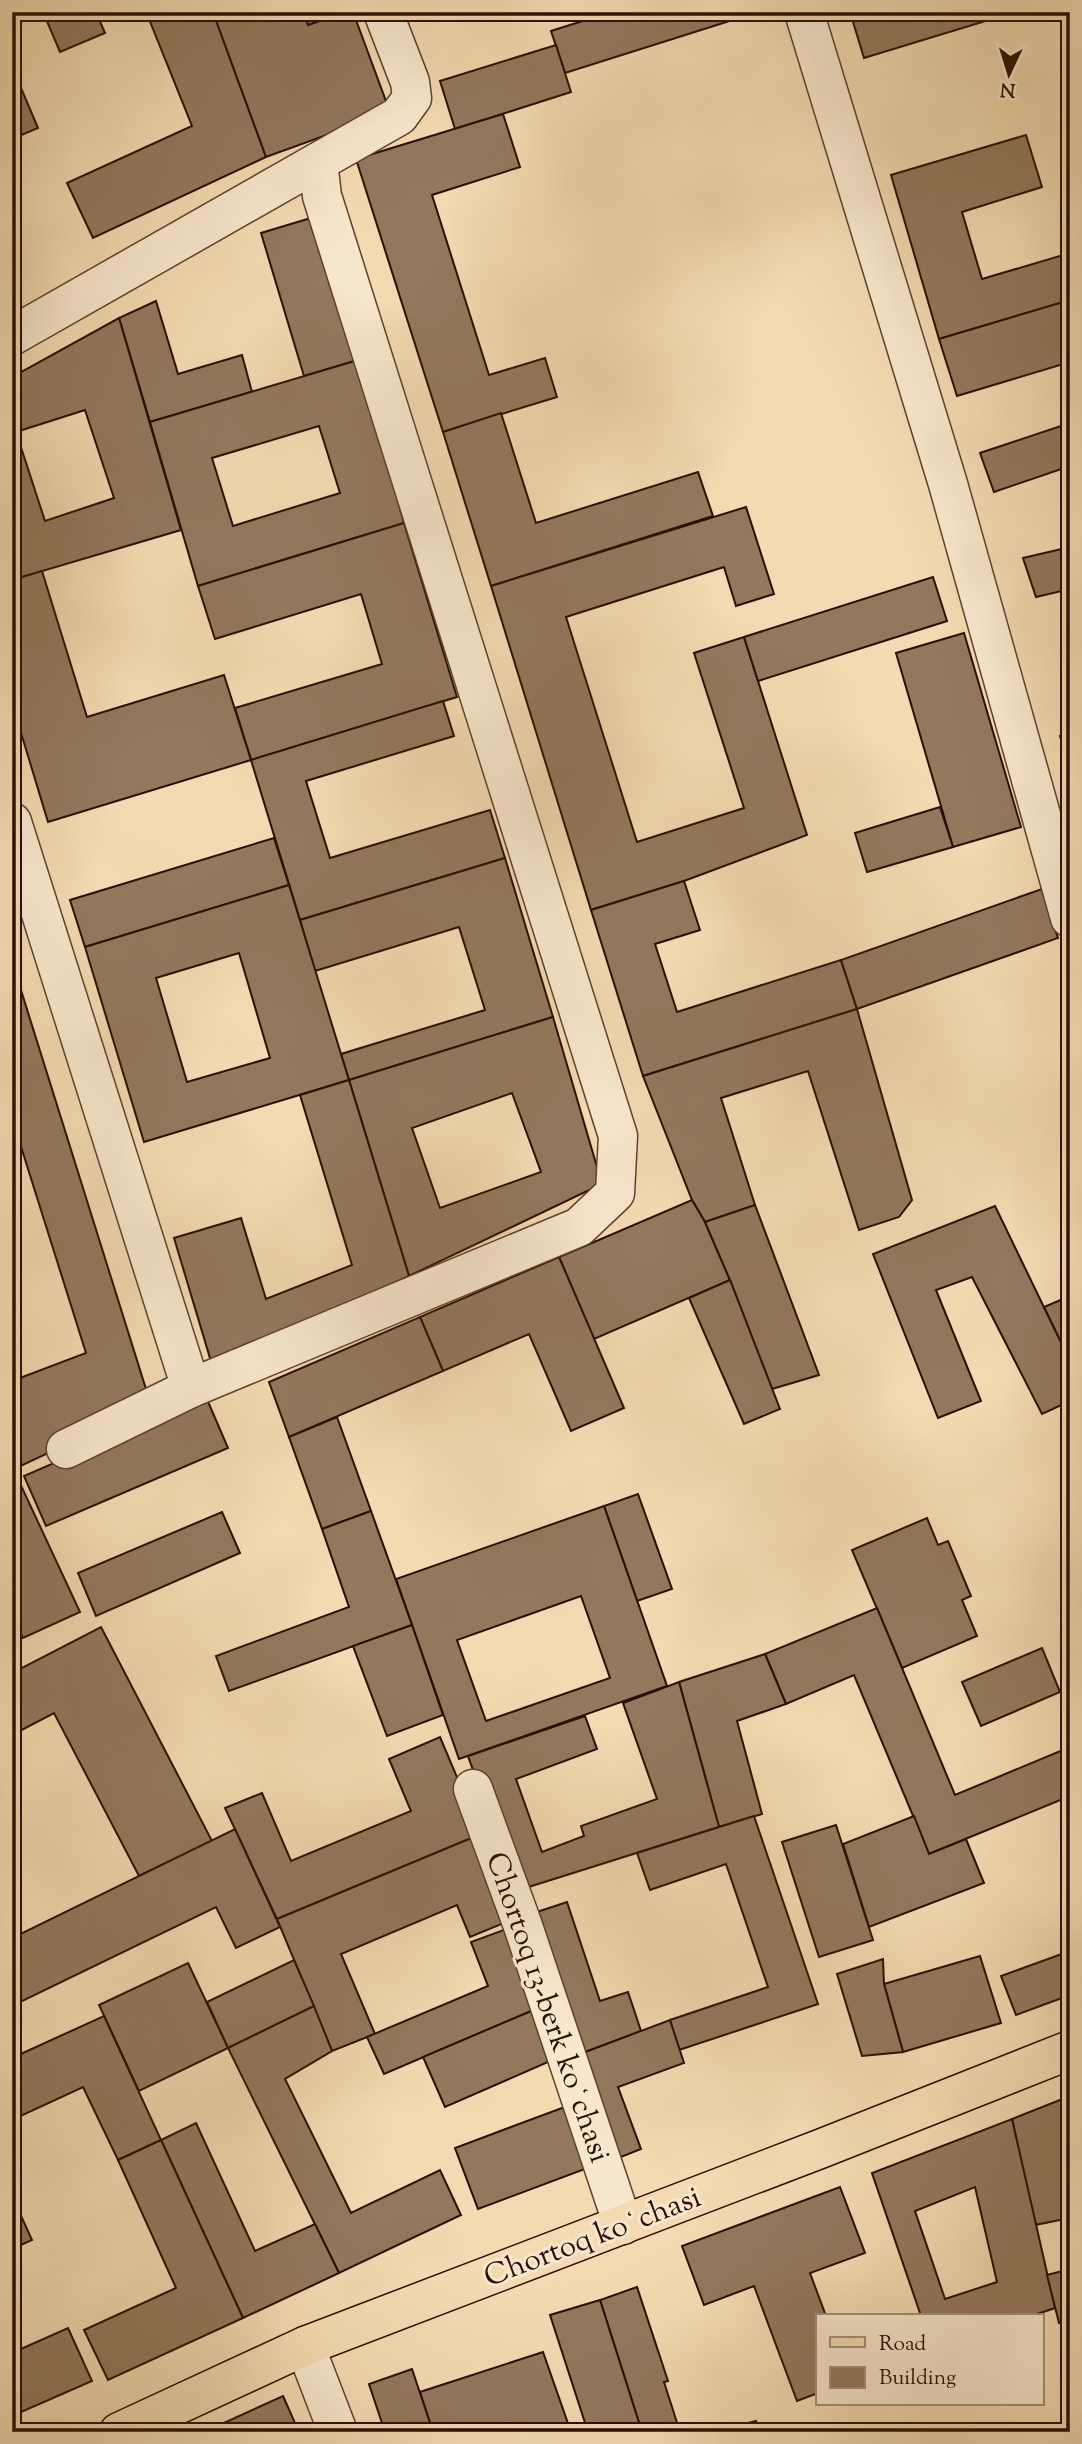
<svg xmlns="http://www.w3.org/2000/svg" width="1082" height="2444" viewBox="0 0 1082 2444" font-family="'Sorts Mill Goudy',serif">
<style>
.building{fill:#93785c;stroke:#2c0e00;stroke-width:2;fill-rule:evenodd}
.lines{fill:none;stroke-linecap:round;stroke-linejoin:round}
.minor-casing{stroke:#5e412c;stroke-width:41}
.major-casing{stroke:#2c0e00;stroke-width:41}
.minor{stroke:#f7e7cc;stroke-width:38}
.major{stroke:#f3dab0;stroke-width:38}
.labels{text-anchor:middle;stroke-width:6;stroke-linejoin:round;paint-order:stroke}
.street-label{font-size:30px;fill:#2c0e00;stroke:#f7e7cc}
</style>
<rect width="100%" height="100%" fill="#f3dab0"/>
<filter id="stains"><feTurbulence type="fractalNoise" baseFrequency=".00286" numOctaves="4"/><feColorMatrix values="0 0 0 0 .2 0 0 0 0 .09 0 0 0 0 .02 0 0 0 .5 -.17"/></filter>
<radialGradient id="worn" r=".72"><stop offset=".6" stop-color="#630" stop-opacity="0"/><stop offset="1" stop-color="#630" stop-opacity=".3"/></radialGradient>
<!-- building -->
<g class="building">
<polygon points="43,12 96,12 105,33 60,52"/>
<polygon points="165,12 213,12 266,157 93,238 67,183 192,126 149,19"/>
<polygon points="213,12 304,12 308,25 345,12 353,12 390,112 266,157"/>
<polygon points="304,12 345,12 308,25"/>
<polygon points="611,12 758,12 565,73 551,31"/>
<polygon points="850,12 1015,12 864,58"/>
<polygon points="556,45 571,92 455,129 440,81"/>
<polygon points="21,88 38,128 12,139 12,92"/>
<polygon points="503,114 520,167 432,195 489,375 545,358 557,397 443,432 356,159"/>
<polygon points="1026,135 1042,187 962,212 982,279 1070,253 1070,300 939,339 891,175"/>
<polygon points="314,217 358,360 304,376 261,233"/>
<polygon points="1070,300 1070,362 957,396 939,339"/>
<polygon points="156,301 178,374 242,355 252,392 150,422 119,318"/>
<path d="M 119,318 L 181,530 L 12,580 L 12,377 ZM 85,410 L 114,498 L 45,521 L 16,432 Z"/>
<path d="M 358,360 L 404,523 L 198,586 L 150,422 ZM 319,426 L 340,493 L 233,526 L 212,458 Z"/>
<polygon points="501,413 536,523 698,472 713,516 491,586 443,432"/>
<polygon points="1070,423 1070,466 994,492 980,453"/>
<polygon points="746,507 774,594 736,606 724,567 566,617 637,842 744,808 694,653 744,637 807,835 684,881 591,910 491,586"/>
<polygon points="404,523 457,697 251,760 235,708 382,664 361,594 215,639 198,586"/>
<polygon points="1070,547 1070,589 1036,597 1023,558"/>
<polygon points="42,571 87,717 224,675 251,760 48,822 12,703 12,580"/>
<polygon points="933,577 947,621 758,681 744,637"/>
<polygon points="964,633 1021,827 953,847 896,653"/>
<polygon points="443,701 454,736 306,781 330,858 490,810 505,858 300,920 251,760"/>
<polygon points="1070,734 1070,771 1060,736"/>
<polygon points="940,807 953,847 867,872 855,833"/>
<polygon points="274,838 289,885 85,947 70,900"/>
<polygon points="505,858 553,1017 349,1080 341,1054 485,1010 459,927 315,971 300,920"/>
<polygon points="684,881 700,930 655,944 677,1012 841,960 857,1009 643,1076 591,910"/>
<path d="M 289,885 L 349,1080 L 144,1142 L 85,947 ZM 239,953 L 270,1058 L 187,1082 L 156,978 Z"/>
<polygon points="1042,889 1058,938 857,1009 841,960"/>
<polygon points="20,987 151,1405 12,1470 12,1381 86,1353 12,1118 12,990"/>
<polygon points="857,1009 912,1200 899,1217 859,1230 808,1071 721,1098 755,1205 705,1222 692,1200 643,1076"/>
<path d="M 553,1017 L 602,1184 L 409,1276 L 349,1080 ZM 512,1093 L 541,1172 L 440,1208 L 412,1128 Z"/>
<polygon points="349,1080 409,1276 213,1368 174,1238 241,1218 266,1299 352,1265 300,1095"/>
<polygon points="692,1200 705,1222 730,1280 594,1339 559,1257"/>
<polygon points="755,1205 819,1375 772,1389 730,1280 705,1222"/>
<polygon points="995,1206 1070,1361 1070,1401 1042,1414 972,1277 936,1290 981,1401 938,1418 873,1254"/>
<polygon points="559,1257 624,1408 571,1431 529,1334 443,1371 420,1317"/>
<polygon points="730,1280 780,1409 744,1424 689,1298"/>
<polygon points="1070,1296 1070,1341 1062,1344 1044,1307"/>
<polygon points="420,1317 443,1371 289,1437 269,1382"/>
<polygon points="206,1397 228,1448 46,1526 24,1476"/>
<polygon points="337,1417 371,1511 322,1529 289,1437"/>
<polygon points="17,1477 80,1612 23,1638 12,1616 12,1479"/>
<polygon points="638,1494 672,1589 637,1601 604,1506"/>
<path d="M 604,1506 L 667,1686 L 459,1759 L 396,1579 ZM 581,1596 L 610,1678 L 486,1721 L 457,1640 Z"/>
<polygon points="371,1511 412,1625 229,1691 216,1656 349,1607 322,1529"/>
<polygon points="222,1512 240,1553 96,1616 78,1573"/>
<polygon points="927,1518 938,1545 948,1541 971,1596 962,1600 977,1636 902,1668 852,1550"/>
<polygon points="877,1608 955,1795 1070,1747 1070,1796 929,1854 854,1675 786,1704 765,1654"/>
<polygon points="412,1625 443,1715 387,1736 353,1646"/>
<polygon points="101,1627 212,1841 139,1876 54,1713 12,1735 12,1673"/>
<polygon points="1042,1648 1060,1692 981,1726 962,1682"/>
<polygon points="765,1654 786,1704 737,1721 762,1814 719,1827 679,1682"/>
<polygon points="679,1682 719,1827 516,1891 468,1756 585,1716 597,1749 516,1779 542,1852 584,1836 581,1826 657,1799 623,1703"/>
<polygon points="440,1737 481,1834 277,1919 225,1808 262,1793 291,1861 411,1811 389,1759"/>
<polygon points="754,1816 818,2004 679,2050 670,2020 768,1987 726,1864 650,1890 637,1853"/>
<polygon points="914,1816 929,1854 966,1839 984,1883 869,1927 843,1844"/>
<polygon points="836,1825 873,1940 819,1957 782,1842"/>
<polygon points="235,1829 280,1927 236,1948 216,1907 12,2006 12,1938"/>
<polygon points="481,1834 516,1918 470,1937 457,1905 341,1954 375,2034 332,2051 277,1919"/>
<polygon points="567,1902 600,2001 628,1992 641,2031 572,2057 525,1916"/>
<polygon points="512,1927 543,2006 384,2074 367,2037 488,1986 471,1942"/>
<polygon points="1070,1951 1070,1995 1016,2015 1001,1976"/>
<polygon points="980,1956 1001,2023 903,2052 884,1984"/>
<polygon points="883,1959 884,1984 903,2052 862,2056 837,1974"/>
<polygon points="294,1960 314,2006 228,2048 207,2002"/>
<polygon points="188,1963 228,2048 139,2091 99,2005"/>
<polygon points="314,2006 332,2051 285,2079 351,2213 440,2170 461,2215 339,2273 228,2048"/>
<polygon points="543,2006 564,2055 445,2107 423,2057"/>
<polygon points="104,2016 161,2140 118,2160 83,2087 12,2120 12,2058"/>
<polygon points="670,2020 684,2063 618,2087 641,2149 611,2161 572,2057"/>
<polygon points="1070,2096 1070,2218 1035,2225 1012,2119"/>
<polygon points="570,2105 593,2166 478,2209 455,2148"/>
<path d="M 1012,2119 L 1055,2308 L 1031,2316 L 921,2316 L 872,2173 ZM 975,2187 L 997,2282 L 945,2299 L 915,2211 Z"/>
<polygon points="196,2123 255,2251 315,2224 339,2273 243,2318 161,2140"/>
<polygon points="161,2140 243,2318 108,2380 84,2330 176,2288 118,2160"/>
<polygon points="840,2187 865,2253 810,2273 826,2316 818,2316 818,2393 797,2401 754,2286 704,2305 682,2246"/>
<polygon points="12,2196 32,2240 12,2249"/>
<polygon points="1070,2269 1070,2321 1059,2323 1047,2275"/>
<polygon points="637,2287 668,2381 664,2382 680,2432 642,2432 600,2300"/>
<polygon points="600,2300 642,2432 588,2432 550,2315"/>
<polygon points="68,2328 92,2381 12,2416 12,2353"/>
<polygon points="543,2352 571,2432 433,2432 420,2392"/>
<polygon points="412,2369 433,2432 385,2432 369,2384"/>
<polygon points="283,2396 299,2432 204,2432"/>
<polygon points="756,2421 759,2432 713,2432"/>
</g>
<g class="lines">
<!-- minor casing -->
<g class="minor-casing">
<g id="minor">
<polyline points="804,12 948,484 1070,918"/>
<polyline points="12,336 318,162"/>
<polyline points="12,822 191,1388"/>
<polyline points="66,1449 191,1388 579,1227 615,1193 618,1136 322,196 318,162 399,116 412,98 410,82 383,12"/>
<polyline points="473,1789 523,1926 623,2225"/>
<polyline points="305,2346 338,2432"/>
</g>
</g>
<!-- major casing -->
<g class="major-casing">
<polyline id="major" points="119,2432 305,2346 820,2149 1070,2050"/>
</g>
<!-- minor -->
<use href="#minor" class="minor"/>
<!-- major -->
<use href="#major" class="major"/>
</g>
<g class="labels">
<!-- street labels -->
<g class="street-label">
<text transform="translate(549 2007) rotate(71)" y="10">Chortoq 13-berk koʻchasi</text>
<text transform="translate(592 2236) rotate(-21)" y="10">Chortoq koʻchasi</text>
</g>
</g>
<!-- margin -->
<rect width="1082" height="2444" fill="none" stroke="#f3dab0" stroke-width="42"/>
<rect x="14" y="14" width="1054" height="2416" fill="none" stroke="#2c0e00" stroke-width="3.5"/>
<rect x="21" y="21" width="1040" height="2402" fill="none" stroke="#2c0e00" stroke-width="2"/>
<!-- legend -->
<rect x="816" y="2314" width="228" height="91" fill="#f7e7cc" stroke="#a6907a" stroke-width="2"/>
<rect x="830" y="2337" width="35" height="10" fill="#f3dab0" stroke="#a6907a" stroke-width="2"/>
<text x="879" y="2350" font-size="21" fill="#2c0e00">Road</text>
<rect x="830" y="2367" width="35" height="21" fill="#93785c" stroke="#a6907a" stroke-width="2"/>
<text x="879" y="2384" font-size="21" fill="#2c0e00">Building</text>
<!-- north arrow -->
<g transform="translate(1009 74) rotate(184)" stroke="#f7e7cc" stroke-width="5" paint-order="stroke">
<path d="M0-5L12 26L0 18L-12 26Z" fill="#2c0e00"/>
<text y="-10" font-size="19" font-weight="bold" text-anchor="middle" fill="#2c0e00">N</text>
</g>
<rect width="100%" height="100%" filter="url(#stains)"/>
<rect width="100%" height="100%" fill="url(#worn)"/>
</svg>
